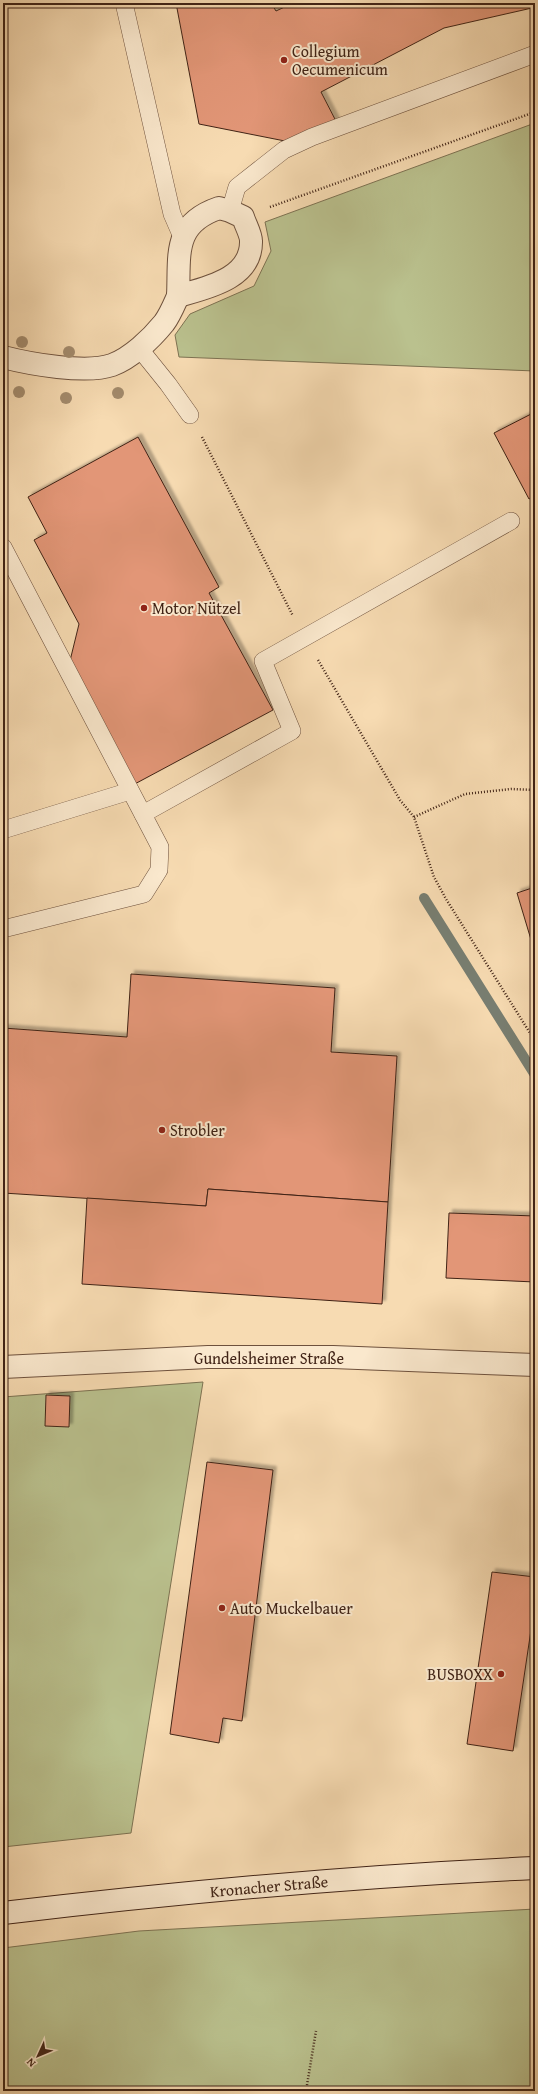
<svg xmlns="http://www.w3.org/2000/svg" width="538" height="2094" viewBox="0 0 538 2094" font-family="'Gentium Book Plus',serif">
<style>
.green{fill:#bac18e;stroke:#7d7252}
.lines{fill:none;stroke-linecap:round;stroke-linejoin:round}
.stream{stroke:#787e71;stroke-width:10}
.building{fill:#e29677;stroke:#402316;filter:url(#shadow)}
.lane-casing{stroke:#6e513d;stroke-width:18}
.street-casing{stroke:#6e513d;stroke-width:24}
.secondary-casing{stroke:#402316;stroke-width:24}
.path{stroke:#402316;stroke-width:2.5;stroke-dasharray:1 2;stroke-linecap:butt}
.lane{stroke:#fae8cd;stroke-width:17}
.street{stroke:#fae8cd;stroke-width:22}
.secondary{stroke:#fae8cd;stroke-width:22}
.tree{fill:#a38b6d}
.poi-dot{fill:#8f2418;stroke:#fae8cd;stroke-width:1.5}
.labels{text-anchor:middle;stroke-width:4;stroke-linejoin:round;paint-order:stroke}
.poi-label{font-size:16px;fill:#402316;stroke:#fae8cd;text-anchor:start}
.street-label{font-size:16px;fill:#402316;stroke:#fae8cd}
</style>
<defs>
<filter id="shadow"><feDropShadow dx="3.5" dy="-3.5" stdDeviation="1" flood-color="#0004"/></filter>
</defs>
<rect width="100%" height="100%" fill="#f7dbb2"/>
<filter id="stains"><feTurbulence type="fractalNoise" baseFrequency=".005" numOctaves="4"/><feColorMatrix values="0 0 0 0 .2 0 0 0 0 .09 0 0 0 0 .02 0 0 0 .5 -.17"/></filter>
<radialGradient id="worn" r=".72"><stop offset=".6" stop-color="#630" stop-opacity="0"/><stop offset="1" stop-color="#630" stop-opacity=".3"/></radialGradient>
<!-- green -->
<g class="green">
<polygon points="535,123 535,371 179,357 175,335 190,314 254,286 271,251 265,222"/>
<polygon points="203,1382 131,1833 3,1847 3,1397"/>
<polygon points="535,1909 535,2091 3,2091 3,1948 139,1931"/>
</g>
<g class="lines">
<!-- stream -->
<polyline class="stream" points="424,898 535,1075"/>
</g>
<!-- building -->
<g class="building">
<polygon points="176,3 271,3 276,11 293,3 528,3 532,8 444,28 321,92 338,125 295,143 199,124"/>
<polygon points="535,412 535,496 529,499 494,433"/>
<polygon points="138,437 219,587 209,593 273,710 131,786 68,669 79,624 34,540 47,533 28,497"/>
<polygon points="535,887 535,953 517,893"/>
<polygon points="131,974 335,988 331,1052 397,1056 388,1202 208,1189 206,1206 3,1193 3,1028 127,1037"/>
<polygon points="208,1189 388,1202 382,1304 82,1284 87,1198 206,1206"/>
<polygon points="449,1213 535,1216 535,1282 446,1278"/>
<polygon points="46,1395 70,1396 69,1427 45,1426"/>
<polygon points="207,1462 273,1470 242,1721 223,1718 219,1743 170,1734"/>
<polygon points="492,1572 535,1577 535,1603 513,1751 467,1744"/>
</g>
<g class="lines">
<!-- lane casing -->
<g class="lane-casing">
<g id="lane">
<polyline points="124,3 172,214 182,237"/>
<polyline points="230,211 237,187 284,150 312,137 535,54"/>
<polyline points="139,348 168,384 190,415"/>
<polyline points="3,547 160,847 159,870 144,894 3,929"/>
<polyline points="143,814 292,731 263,661 511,521"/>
<polyline points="3,830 130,791"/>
</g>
</g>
<!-- street casing -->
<g class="street-casing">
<g id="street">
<path d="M 219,208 L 230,211 L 243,217 C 245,224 251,234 251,241 C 252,279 206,288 178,296 C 180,255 172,224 219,208 Z"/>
<path d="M 3,357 C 30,364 86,374 112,365 C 131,358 151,339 164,323 C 170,315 174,305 178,296"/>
<polyline points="3,1367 208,1357 333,1357 535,1365"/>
</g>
</g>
<!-- secondary casing -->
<g class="secondary-casing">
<path id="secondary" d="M 3,1913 C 180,1892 357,1876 535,1868"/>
</g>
<!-- path -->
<g class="path">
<polyline points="270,207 535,112"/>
<polyline points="202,437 293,616"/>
<polyline points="318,660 400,800 414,817 434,877 446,899 535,1041"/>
<polyline points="414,817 465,794 511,789 535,790"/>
<polyline points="306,2091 316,2031"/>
<polyline points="420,2091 420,2088"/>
</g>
<!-- lane -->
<use href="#lane" class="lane"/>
<!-- street -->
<use href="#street" class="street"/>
<!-- secondary -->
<use href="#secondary" class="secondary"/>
</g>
<!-- trees -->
<g class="tree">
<circle cx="22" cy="342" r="6"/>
<circle cx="69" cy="352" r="6"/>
<circle cx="19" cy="392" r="6"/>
<circle cx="118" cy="393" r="6"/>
<circle cx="66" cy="398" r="6"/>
</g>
<!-- markers -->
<g class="poi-dot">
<circle cx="284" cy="60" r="4"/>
<circle cx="144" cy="608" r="4"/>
<circle cx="162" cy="1130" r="4"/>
<circle cx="222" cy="1608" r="4"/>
<circle cx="501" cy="1674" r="4"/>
</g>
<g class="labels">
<!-- poi labels -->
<g class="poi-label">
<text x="292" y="57">Collegium<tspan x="292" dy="18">Oecumenicum</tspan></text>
<text x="152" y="614">Motor Nützel</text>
<text x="170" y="1136">Strobler</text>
<text x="230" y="1614">Auto Muckelbauer</text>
<text x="493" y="1680" text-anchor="end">BUSBOXX</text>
</g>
<!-- street labels -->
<g class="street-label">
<text x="269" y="1364">Gundelsheimer Straße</text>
<text transform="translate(269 1886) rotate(-5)" y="6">Kronacher Straße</text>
</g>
</g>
<!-- margin -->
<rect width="538" height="2094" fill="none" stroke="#f7dbb2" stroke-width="16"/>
<rect x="4" y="4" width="530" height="2086" fill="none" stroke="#402316" stroke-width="2"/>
<rect x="8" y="8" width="522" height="2078" fill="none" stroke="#402316"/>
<!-- north arrow -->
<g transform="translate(38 2056) rotate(226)" stroke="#fae8cd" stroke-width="3" paint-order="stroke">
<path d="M0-3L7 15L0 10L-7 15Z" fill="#402316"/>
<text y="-6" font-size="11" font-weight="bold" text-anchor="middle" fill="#402316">N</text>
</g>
<rect width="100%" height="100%" filter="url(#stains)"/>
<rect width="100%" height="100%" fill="url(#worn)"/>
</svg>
